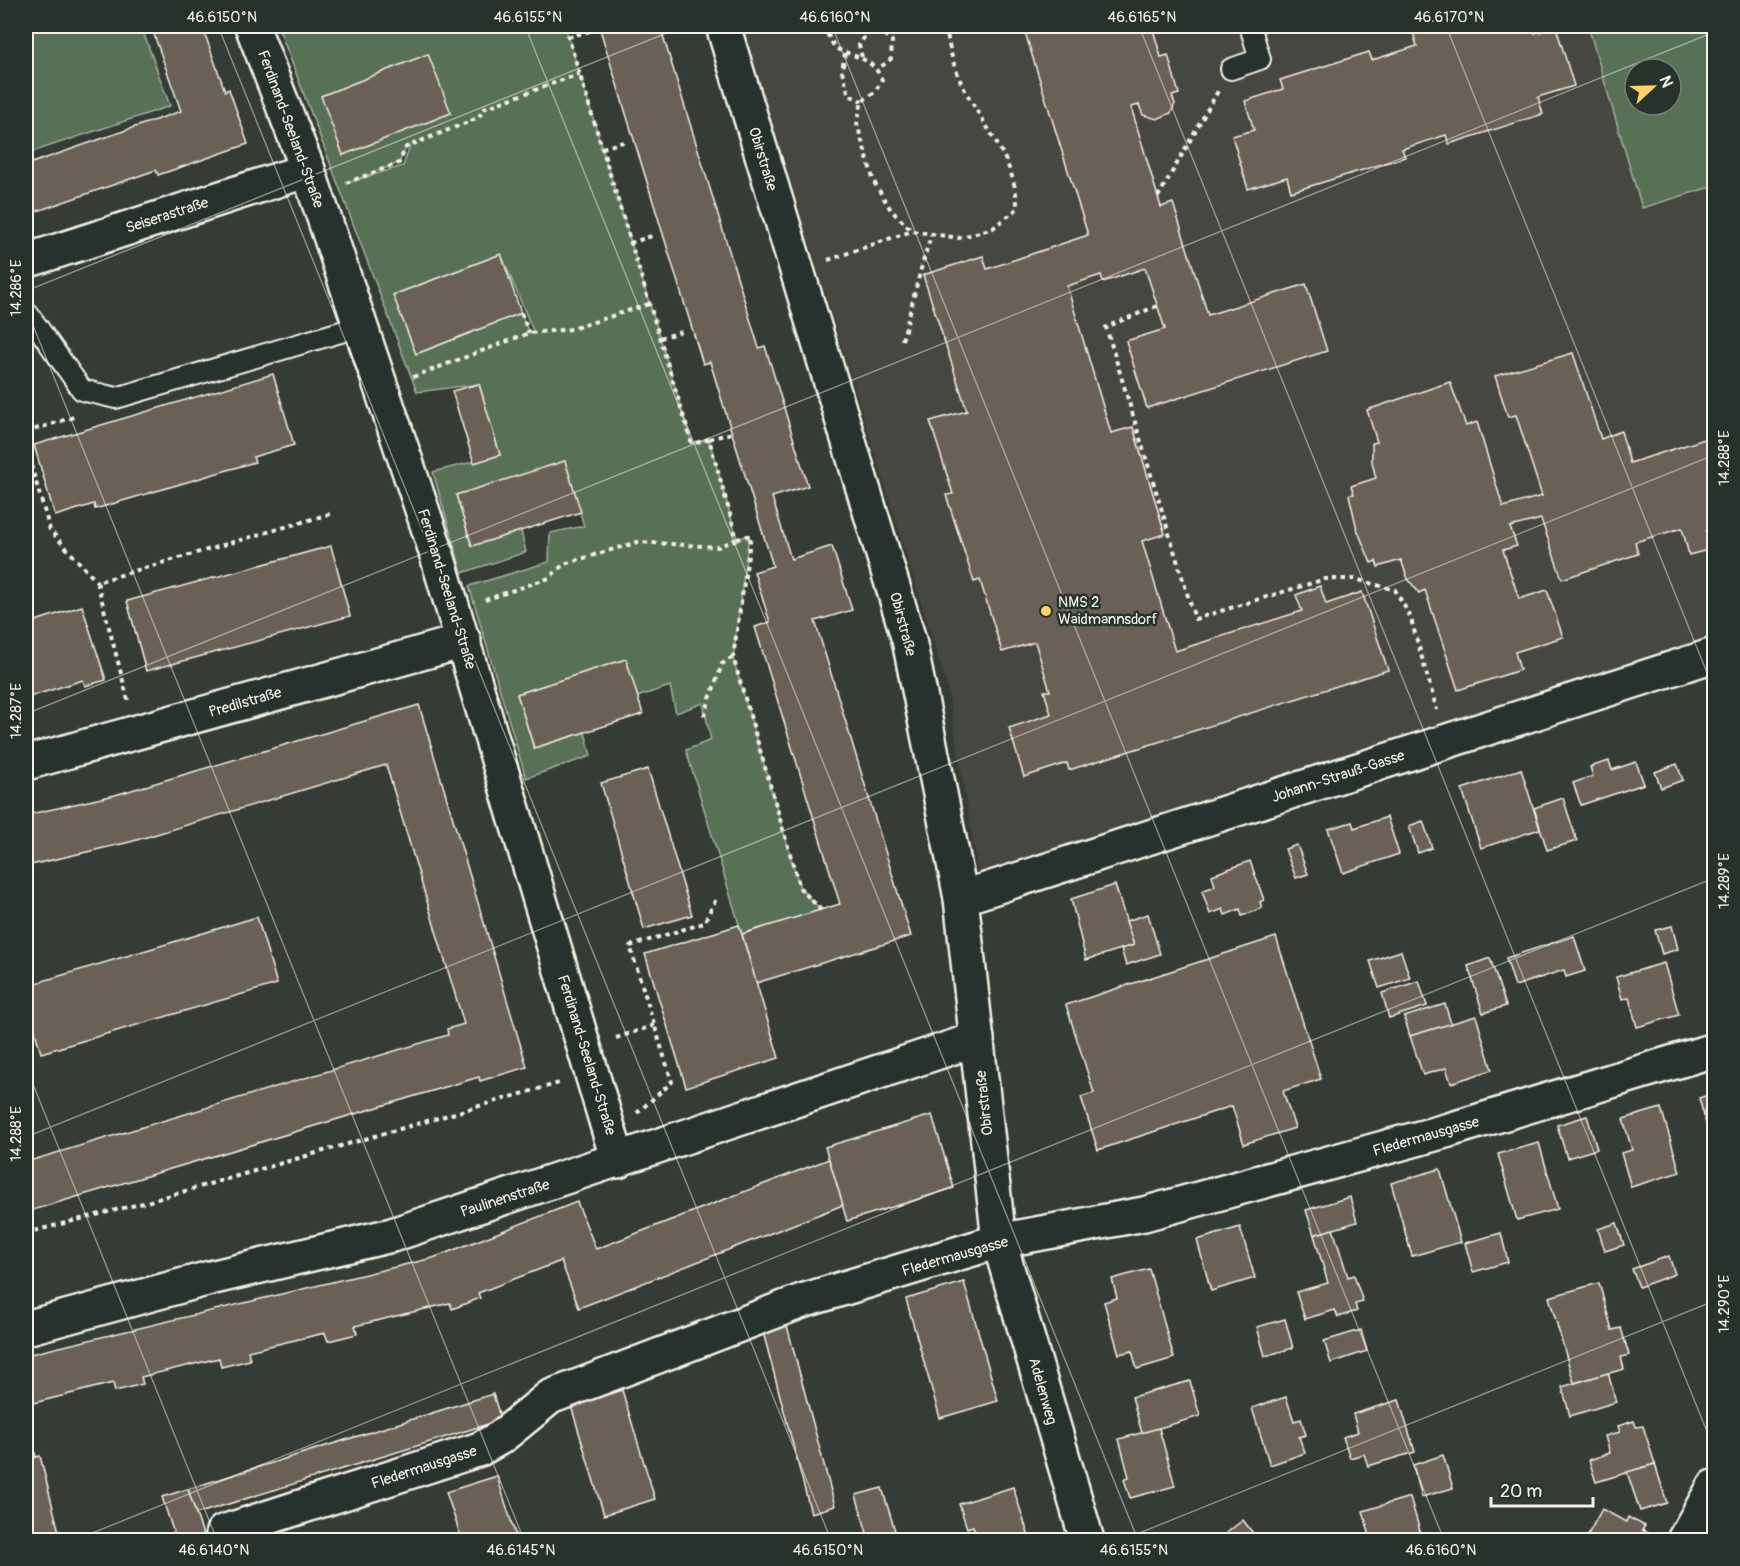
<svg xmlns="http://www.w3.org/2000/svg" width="1740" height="1566" viewBox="0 0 1740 1566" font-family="Pangolin,sans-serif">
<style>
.built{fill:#44473f;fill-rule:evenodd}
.green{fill:#587056;stroke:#a6b09f;stroke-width:1.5;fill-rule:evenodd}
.building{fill:#6b6056;stroke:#f4f1e8;stroke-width:1.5}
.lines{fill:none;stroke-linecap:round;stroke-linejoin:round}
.service-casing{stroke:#f4f1e8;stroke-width:24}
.minor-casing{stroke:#f4f1e8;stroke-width:38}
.path{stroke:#f4f1e8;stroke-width:4;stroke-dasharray:4.5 4.5;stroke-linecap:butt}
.service{stroke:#26332d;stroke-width:20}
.minor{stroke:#26332d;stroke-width:33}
.ticks{fill:none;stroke:#f4f1e8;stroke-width:1.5;stroke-opacity:0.45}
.poi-dot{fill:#ffd166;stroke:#26332d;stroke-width:2}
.labels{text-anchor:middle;stroke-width:5;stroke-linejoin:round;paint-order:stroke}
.street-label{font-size:15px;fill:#f4f1e8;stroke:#26332d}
.poi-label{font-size:15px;fill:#f4f1e8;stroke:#26332d;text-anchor:start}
.neatline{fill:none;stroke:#f4f1e8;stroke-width:2}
.ticks-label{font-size:15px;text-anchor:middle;fill:#f4f1e8}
</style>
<rect width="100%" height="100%" fill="#343c35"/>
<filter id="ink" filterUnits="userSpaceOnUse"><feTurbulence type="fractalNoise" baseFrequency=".0167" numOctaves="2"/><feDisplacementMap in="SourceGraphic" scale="12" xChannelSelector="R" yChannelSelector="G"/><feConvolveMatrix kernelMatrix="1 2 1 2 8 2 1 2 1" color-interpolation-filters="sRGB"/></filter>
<g filter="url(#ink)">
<!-- built -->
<path class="built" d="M 742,26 L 1714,26 L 1714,641 L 978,873 L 947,686 ZM 1635,69 L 1671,69 L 1671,105 L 1635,105 Z"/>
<!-- green -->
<g class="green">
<polygon points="26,26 141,26 170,106 26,154"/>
<path d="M 278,26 L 565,26 L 692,443 L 709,439 L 737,539 L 749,535 L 733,658 L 800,888 L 821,910 L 742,934 L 686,750 L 711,740 L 703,703 L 676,713 L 670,686 L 637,697 L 625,660 L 517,694 L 534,748 L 585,732 L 591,756 L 526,778 L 469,586 L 549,562 L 550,533 L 584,526 L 565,462 L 456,495 L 472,546 L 521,531 L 526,552 L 462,573 L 433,472 L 500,455 L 479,384 L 417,392 ZM 410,146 L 403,166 L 350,182 L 399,163 L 406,148 ZM 501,254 L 534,333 L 529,333 L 521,313 L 422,352 L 399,293 Z"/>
<path d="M 1588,26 L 1714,26 L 1714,186 L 1642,208 ZM 1635,69 L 1671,69 L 1671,105 L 1635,105 Z"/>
</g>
<!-- building -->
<g class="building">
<polygon points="151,26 202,26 225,91 229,89 248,144 158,175 156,170 26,215 26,165 181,111"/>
<polygon points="599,26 660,26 759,348 765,346 808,486 772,497 791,559 832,546 852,610 815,621 911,936 756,983 742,934 840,904 755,627 770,622 754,572 773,566 710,362 703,364"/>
<polygon points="1023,26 1152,26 1161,57 1168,55 1179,94 1172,96 1175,104 1171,113 1157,119 1143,115 1139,105 1131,107 1161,207 1173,203 1208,315 1306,284 1327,351 1147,408 1126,341 1165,329 1145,268 1103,282 1101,275 1067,286 1111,433 1133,427 1165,534 1142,541 1175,651 1302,611 1296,595 1320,586 1326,604 1362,592 1388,670 1069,770 1067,763 1024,777 1009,728 1051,714 1044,691 1050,691 1035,642 1002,652 980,580 974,582 946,495 953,494 930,421 967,411 923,275 983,256 987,269 1088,235"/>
<polygon points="1411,26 1533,26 1535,33 1556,27 1574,86 1538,97 1543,114 1449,144 1446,135 1402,149 1405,157 1291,192 1287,177 1248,189 1232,136 1254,130 1245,101 1283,89 1280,80 1369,52 1372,60 1417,46"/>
<polygon points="428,54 451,113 343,155 321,96"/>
<polygon points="501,254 521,313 416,354 393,295"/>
<polygon points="1573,353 1601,439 1621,431 1630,463 1714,436 1714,529 1706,531 1711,549 1689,555 1682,528 1635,542 1638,554 1562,579 1541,519 1510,527 1517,546 1503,550 1519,599 1547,590 1563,637 1515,652 1520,670 1458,690 1425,590 1419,593 1408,579 1401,560 1378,567 1376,561 1371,563 1357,529 1349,495 1354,494 1351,486 1376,478 1372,462 1372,443 1377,442 1367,410 1450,382 1466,426 1477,422 1503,507 1542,496 1516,415 1508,417 1495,376"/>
<polygon points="273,374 294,445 253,457 255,462 95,509 94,504 55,516 34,445"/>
<polygon points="479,384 500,455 474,463 452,391"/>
<polygon points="565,461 581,512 472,546 456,495"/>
<polygon points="331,546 350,616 146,671 127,601"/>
<polygon points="82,606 106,680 85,686 83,680 26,698 26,624"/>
<polygon points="626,659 643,714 534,748 517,694"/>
<polygon points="419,705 527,1067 480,1081 479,1077 26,1212 26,1162 448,1035 447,1029 464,1024 386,765 130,842 26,866 26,815 115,795"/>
<polygon points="1609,761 1612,770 1636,762 1644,784 1581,805 1573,783 1593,776 1590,767"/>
<polygon points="1677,764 1683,780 1661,788 1655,772"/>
<polygon points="648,769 692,915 644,929 601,783"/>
<polygon points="1521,769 1540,829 1481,848 1462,789"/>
<polygon points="1563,798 1577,841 1547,850 1534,808"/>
<polygon points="1387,817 1399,854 1343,873 1328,829 1352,822 1354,828"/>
<polygon points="1423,821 1432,848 1418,853 1409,826"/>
<polygon points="1297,845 1308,874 1296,878 1285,849"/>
<polygon points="1250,861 1264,900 1260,902 1262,908 1242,916 1240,909 1225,915 1223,909 1210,914 1202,891 1215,886 1212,875"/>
<polygon points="1115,885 1134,945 1086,960 1071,899"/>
<polygon points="1148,914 1160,954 1126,965 1121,949 1134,945 1126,921"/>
<polygon points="257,917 277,984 41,1053 26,999 26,986"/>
<polygon points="739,925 779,1058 686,1087 645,954"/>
<polygon points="1672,926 1678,949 1662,954 1655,930"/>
<polygon points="1574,936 1585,971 1566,977 1564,970 1515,986 1506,958"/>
<polygon points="1276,937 1321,1079 1283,1091 1295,1128 1244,1144 1232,1106 1098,1150 1081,1097 1094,1093 1066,1005"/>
<polygon points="1401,951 1410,978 1379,988 1370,961"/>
<polygon points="1490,958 1506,1006 1483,1013 1468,966"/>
<polygon points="1664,963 1679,1015 1637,1027 1629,998 1622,999 1616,977"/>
<polygon points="1419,981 1427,1006 1389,1018 1382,993"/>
<polygon points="1445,1004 1451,1024 1410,1036 1404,1017"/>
<polygon points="1476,1016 1492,1070 1451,1083 1446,1068 1423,1075 1410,1036"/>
<polygon points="1714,1093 1714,1152 1699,1098"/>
<polygon points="1661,1108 1680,1172 1631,1187 1621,1153 1632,1150 1623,1119"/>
<polygon points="932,1115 954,1188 847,1221 825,1147"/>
<polygon points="1587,1116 1597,1149 1567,1158 1557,1125"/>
<polygon points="1539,1143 1558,1209 1517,1220 1498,1154"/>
<polygon points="829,1159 843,1205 579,1308 561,1261 478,1293 480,1298 452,1309 450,1303 355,1326 357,1334 328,1341 325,1333 248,1351 250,1360 221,1367 219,1358 141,1377 143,1384 115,1391 113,1383 26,1405 26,1355 433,1258 577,1202 596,1249"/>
<polygon points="1440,1169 1461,1242 1412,1256 1391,1183"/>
<polygon points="1350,1197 1357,1222 1314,1235 1306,1210"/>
<polygon points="1617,1223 1624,1245 1605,1251 1598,1229"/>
<polygon points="1240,1227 1255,1278 1211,1291 1197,1240"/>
<polygon points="1333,1229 1348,1277 1354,1275 1363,1302 1355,1304 1357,1311 1338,1317 1335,1310 1305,1319 1296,1292 1328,1283 1314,1235"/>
<polygon points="1501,1233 1508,1262 1473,1272 1465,1243"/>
<polygon points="1669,1256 1675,1274 1639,1287 1632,1269"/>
<polygon points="1149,1269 1174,1358 1137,1369 1132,1351 1119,1354 1104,1302 1117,1298 1112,1279"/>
<polygon points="1714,1277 1714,1297 1707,1293"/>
<polygon points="964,1282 998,1401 940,1418 906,1299"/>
<polygon points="1599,1283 1612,1330 1621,1328 1629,1355 1621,1357 1624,1369 1574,1383 1549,1297"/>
<polygon points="1285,1319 1293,1348 1265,1356 1257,1327"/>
<polygon points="786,1322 835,1506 811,1513 762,1328"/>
<polygon points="1361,1330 1367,1351 1331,1363 1324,1341"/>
<polygon points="1608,1373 1616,1402 1570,1416 1562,1387"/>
<polygon points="1190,1381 1200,1416 1142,1433 1132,1397"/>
<polygon points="622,1390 655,1499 604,1515 571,1406"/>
<polygon points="493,1394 501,1420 196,1514 188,1489"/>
<polygon points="1286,1397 1294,1421 1301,1419 1306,1435 1299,1437 1305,1453 1270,1465 1252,1408"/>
<polygon points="1399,1400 1415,1452 1368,1466 1364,1454 1350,1458 1343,1437 1358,1432 1353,1414"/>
<polygon points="26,1414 36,1457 26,1460"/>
<polygon points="1634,1421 1636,1427 1643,1426 1655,1464 1596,1482 1589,1460 1610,1453 1605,1436 1620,1432 1618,1426"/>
<polygon points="1159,1428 1175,1486 1130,1498 1124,1479 1129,1477 1119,1439"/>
<polygon points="1443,1455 1453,1488 1422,1497 1413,1465"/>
<polygon points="40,1456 61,1540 26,1540 26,1460"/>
<polygon points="1655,1464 1667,1503 1640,1511 1627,1472"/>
<polygon points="497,1476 517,1540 462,1540 446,1492"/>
<polygon points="1013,1487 1030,1540 978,1540 973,1526 967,1528 959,1504"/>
<polygon points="882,1488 896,1534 869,1540 856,1495"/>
<polygon points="188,1489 196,1514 205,1540 176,1540 162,1497"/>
<polygon points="1410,1497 1422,1538 1414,1540 1371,1540 1363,1511"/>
<polygon points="1602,1509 1626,1522 1628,1517 1645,1526 1642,1530 1652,1535 1649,1540 1585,1540"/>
<polygon points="1243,1520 1258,1540 1222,1540 1220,1538"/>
<polygon points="782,1532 784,1540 756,1540"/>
<polygon points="335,1533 337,1540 310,1540"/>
</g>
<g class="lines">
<!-- service casing -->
<g class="service-casing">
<g id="service">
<polyline points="1231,69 1260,59 1250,26"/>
<polyline points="26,311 82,390 116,398 361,326"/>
</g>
</g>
<!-- minor casing -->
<g class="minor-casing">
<g id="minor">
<polyline points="252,26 308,170 433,542 618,1161"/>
<polyline points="723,26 909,640 961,898 999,1241 1087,1540"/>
<polyline points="26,261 308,170"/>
<polyline points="26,763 464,641"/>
<polyline points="961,898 1714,655"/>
<polyline points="26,1328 210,1278 392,1235 977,1039"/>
<polyline points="223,1532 480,1449 501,1437 550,1397 802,1301 999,1241 1144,1214 1449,1130 1714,1050"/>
<polyline points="1684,1540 1714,1487"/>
</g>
</g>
<!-- path -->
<g class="path">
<polyline points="565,26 692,444 709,439 737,539 751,535 733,657 800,888 821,910"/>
<path d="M 823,26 L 835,48 C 855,57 873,58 882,80 L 875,92 L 862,101 L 857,124 L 874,182 L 891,210 L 912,231 L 959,238 L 993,228 L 1017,209 C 1018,165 986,129 966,92 C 954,70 949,49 946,26"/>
<polyline points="568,37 594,30"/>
<polyline points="845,53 842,71 849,95 862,101"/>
<polyline points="862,57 859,45 867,33 880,31 892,41 891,59 878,69"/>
<polyline points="602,148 627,141"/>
<polyline points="346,183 399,163 406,147 478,118 485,108 579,74"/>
<polyline points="1158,197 1218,91"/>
<polyline points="630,243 655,235"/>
<polyline points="828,260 912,231"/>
<polyline points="1157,306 1106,327 1195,619 1325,579 1355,579 1395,590 1410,616 1437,710"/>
<polyline points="521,313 529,333"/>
<polyline points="660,338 685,331"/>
<path d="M 902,340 C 913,305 919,269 932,234"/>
<polyline points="413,377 529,333 572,329 649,304"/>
<polyline points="26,432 74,417"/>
<polyline points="709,439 732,433"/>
<polyline points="26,448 50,530 97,582"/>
<polyline points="485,600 549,578 564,564 638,542 718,547 737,539"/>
<polyline points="128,700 97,582 333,513"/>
<polyline points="704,716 722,664 733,657"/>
<polyline points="616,1038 655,1025"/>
<polyline points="637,1113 672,1082 630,946 704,923 716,899"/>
<polyline points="26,1233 147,1202 559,1083"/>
</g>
<!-- service -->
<use href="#service" class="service"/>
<!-- minor -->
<use href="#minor" class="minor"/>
</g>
</g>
<!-- ticks -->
<path class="ticks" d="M 218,26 L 831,1540M 525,26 L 1138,1540M 832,26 L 1444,1540M 1139,26 L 1714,1449M 1446,26 L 1714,690M 26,291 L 684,26M 26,308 L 524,1540M 26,714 L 1714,32M 26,1067 L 217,1540M 26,1137 L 1714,455M 75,1540 L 1714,878M 1122,1540 L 1714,1301"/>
<!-- markers -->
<circle class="poi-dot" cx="1046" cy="611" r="6"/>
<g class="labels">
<!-- street labels -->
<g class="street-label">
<text transform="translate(291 129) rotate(70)" y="5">Ferdinand-Seeland-Straße</text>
<text transform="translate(763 159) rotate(73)" y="5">Obirstraße</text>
<text transform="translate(167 215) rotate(-18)" y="5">Seiserastraße</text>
<text transform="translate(447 589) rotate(73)" y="5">Ferdinand-Seeland-Straße</text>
<text transform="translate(903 624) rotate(75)" y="5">Obirstraße</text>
<text transform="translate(245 702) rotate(-16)" y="5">Predilstraße</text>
<text transform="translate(1338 776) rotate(-18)" y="5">Johann-Strauß-Gasse</text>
<text transform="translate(587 1055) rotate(73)" y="5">Ferdinand-Seeland-Straße</text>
<text transform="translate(984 1103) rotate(-96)" y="5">Obirstraße</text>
<text transform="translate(1426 1136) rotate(-16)" y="5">Fledermausgasse</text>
<text transform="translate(505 1198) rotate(-18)" y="5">Paulinenstraße</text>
<text transform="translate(955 1256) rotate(-16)" y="5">Fledermausgasse</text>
<text transform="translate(1043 1391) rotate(74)" y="5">Adelenweg</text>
<text transform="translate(424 1467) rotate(-18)" y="5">Fledermausgasse</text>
</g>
<!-- poi labels -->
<g class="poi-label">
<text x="1058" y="607">NMS 2<tspan x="1058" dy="17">Waidmannsdorf</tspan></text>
</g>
</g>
<!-- margin -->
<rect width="1740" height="1566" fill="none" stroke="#26332d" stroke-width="66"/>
<!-- north arrow -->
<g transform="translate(1653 87) rotate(68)"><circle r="28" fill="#26332d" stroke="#787f78" stroke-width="1.5"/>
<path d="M0-4.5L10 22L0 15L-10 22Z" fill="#ffd166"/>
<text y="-9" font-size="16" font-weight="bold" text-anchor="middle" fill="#f4f1e8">N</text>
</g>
<!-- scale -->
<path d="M1491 1497v9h102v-9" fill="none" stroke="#f4f1e8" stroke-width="3"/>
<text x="1500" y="1497" font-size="18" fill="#f4f1e8" stroke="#26332d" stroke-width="4.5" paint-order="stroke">20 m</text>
<rect x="33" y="33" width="1674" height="1500" class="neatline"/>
<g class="ticks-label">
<text x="222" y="22">46.6150°N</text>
<text x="528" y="22">46.6155°N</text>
<text x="835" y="22">46.6160°N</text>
<text x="1142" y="22">46.6165°N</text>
<text x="1449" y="22">46.6170°N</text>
<text transform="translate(16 288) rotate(-90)" y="5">14.286°E</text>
<text transform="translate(1724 458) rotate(-90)" y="5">14.288°E</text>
<text transform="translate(16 711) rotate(-90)" y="5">14.287°E</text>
<text transform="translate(1724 881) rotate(-90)" y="5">14.289°E</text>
<text transform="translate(16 1134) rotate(-90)" y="5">14.288°E</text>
<text transform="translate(1724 1304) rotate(-90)" y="5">14.290°E</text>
<text x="214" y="1555">46.6140°N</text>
<text x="521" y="1555">46.6145°N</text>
<text x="828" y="1555">46.6150°N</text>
<text x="1134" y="1555">46.6155°N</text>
<text x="1441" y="1555">46.6160°N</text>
</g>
</svg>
